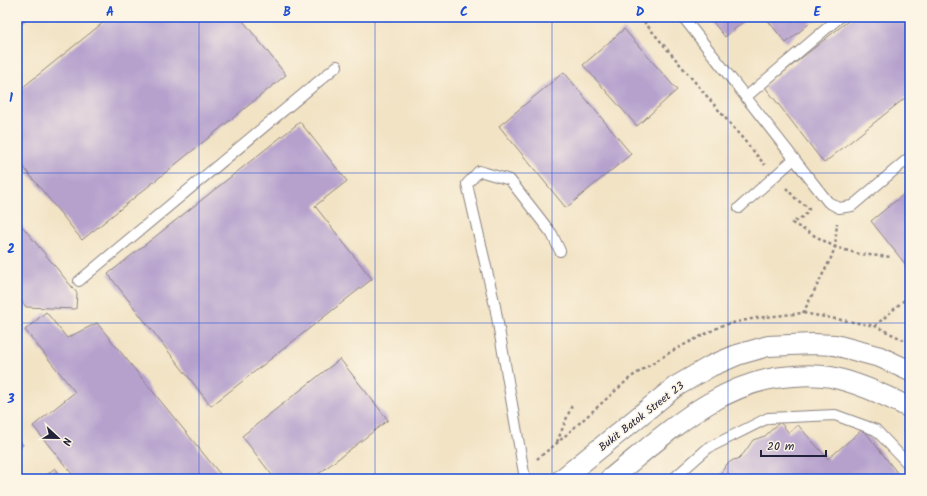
<svg xmlns="http://www.w3.org/2000/svg" width="927" height="496" viewBox="0 0 927 496" font-family="Kalam,sans-serif">
<style>
.building{fill:#b6a1cd}
.lines{fill:none;stroke-linecap:round;stroke-linejoin:round}
.service-casing{stroke:#8a8280;stroke-width:12}
.minor-casing{stroke:#8a8280;stroke-width:22}
.path{stroke:#8a8280;stroke-width:2.5;stroke-dasharray:3 3;stroke-linecap:butt}
.service{stroke:#fff;stroke-width:10}
.minor{stroke:#fff;stroke-width:20}
.grid{fill:none;stroke:#1d4ed8;stroke-width:1;stroke-opacity:0.55}
.labels{text-anchor:middle;stroke-width:3.5;stroke-linejoin:round;paint-order:stroke}
.street-label{font-size:11px;fill:#22223b;stroke:#fcf5e5}
.neatline{fill:none;stroke:#1d4ed8;stroke-width:1.5}
.grid-label{font-size:13px;text-anchor:middle;font-weight:bold;fill:#1d4ed8}
</style>
<rect width="100%" height="100%" fill="#fcf5e5"/>
<filter id="ink" filterUnits="userSpaceOnUse"><feTurbulence type="fractalNoise" baseFrequency=".025" numOctaves="2"/><feDisplacementMap in="SourceGraphic" scale="8" xChannelSelector="R" yChannelSelector="G"/><feConvolveMatrix kernelMatrix="1 2 1 2 8 2 1 2 1" color-interpolation-filters="sRGB"/></filter>
<filter id="wash" filterUnits="userSpaceOnUse"><feTurbulence type="fractalNoise" baseFrequency=".012" numOctaves="4" result="noise"/><feDisplacementMap in="SourceGraphic" scale="16" xChannelSelector="R" yChannelSelector="G"/><feGaussianBlur stdDeviation="0.9" result="paint"/><feColorMatrix in="noise" values="0 0 0 0 0 0 0 0 0 0 0 0 0 0 0 0 0 1.4 0 .05"/><feComposite in="paint" operator="in"/></filter>
<g filter="url(#wash)">
<rect width="100%" height="100%" fill="#f2e3c5"/>
<g id="blocks">
<!-- building -->
<g class="building">
<polygon points="17,17 30,17 17,27"/>
<polygon points="110,17 240,17 286,75 82,240 17,159 17,92"/>
<polygon points="709,17 749,17 725,37"/>
<polygon points="765,17 817,17 786,43"/>
<polygon points="853,17 910,17 910,94 824,163 765,87"/>
<polygon points="624,29 677,90 637,126 583,65"/>
<polygon points="564,72 631,154 566,208 499,126"/>
<polygon points="300,122 347,181 315,206 372,279 211,406 108,274"/>
<polygon points="910,189 910,270 871,221"/>
<polygon points="17,220 77,293 76,309 26,307 17,295"/>
<polygon points="46,312 67,338 97,323 224,479 76,479 33,426 75,392 25,330"/>
<polygon points="340,359 388,420 312,479 275,479 242,436"/>
<polygon points="780,422 789,433 798,425 828,459 863,429 902,479 714,479 720,474 727,464 733,460 738,459 744,453 753,440 765,436"/>
<polygon points="17,436 23,445 17,450"/>
<polygon points="55,468 64,479 42,479"/>
</g>
</g>
</g>
<g filter="url(#ink)">
<use href="#blocks" fill-opacity="0" stroke="#8a8280" stroke-width="1"/>
<g class="lines">
<!-- service casing -->
<g class="service-casing">
<g id="service">
<polyline points="683,17 828,202 839,208 852,206 910,157"/>
<polyline points="746,97 840,17"/>
<polyline points="739,208 794,159"/>
<polyline points="79,281 337,66"/>
<polyline points="525,479 495,306 467,184 479,171 510,180 552,234 560,251"/>
<polyline points="673,479 708,448 768,418 835,415 876,430 910,466"/>
</g>
</g>
<!-- minor casing -->
<g class="minor-casing">
<g id="minor">
<polyline points="562,479 675,387 711,366 737,355 768,346 813,344 835,345 880,357 910,371"/>
<path d="M 610,479 C 665,435 720,379 794,376 C 806,375 819,375 831,377 C 859,383 885,395 910,408"/>
</g>
</g>
<!-- path -->
<g class="path">
<polyline points="640,17 765,165"/>
<path d="M 786,188 L 797,200 L 809,208 C 809,215 798,219 792,223 L 835,247 L 859,254 L 892,257"/>
<polyline points="803,313 831,258 835,247 837,223"/>
<polyline points="875,326 910,295"/>
<polyline points="904,429 910,434"/>
<polyline points="557,442 572,405"/>
<polyline points="537,459 557,443 631,377 672,351 723,325 756,318 803,313 875,326 910,343"/>
</g>
<!-- service -->
<use href="#service" class="service"/>
<!-- minor -->
<use href="#minor" class="minor"/>
</g>
</g>
<!-- grid -->
<path class="grid" d="M 199,17 L 199,479M 375,17 L 375,479M 552,17 L 552,479M 728,17 L 728,479M 17,173 L 910,173M 17,323 L 910,323"/>
<g class="labels">
<!-- street labels -->
<g class="street-label">
<text transform="translate(641 416) rotate(-38)" y="4">Bukit Batok Street 23</text>
</g>
</g>
<!-- margin -->
<rect width="927" height="496" fill="none" stroke="#fcf5e5" stroke-width="44"/>
<!-- north arrow -->
<g transform="translate(58 438) rotate(112)" stroke="#fcf5e5" stroke-width="3" paint-order="stroke">
<path d="M0-3L7 15L0 10L-7 15Z" fill="#22223b"/>
<text y="-6" font-size="11" font-weight="bold" text-anchor="middle" fill="#22223b">N</text>
</g>
<!-- scale -->
<path d="M761 450v6h65v-6" fill="none" stroke="#22223b" stroke-width="2"/>
<text x="767" y="450" font-size="12" fill="#22223b" stroke="#fcf5e5" stroke-width="3" paint-order="stroke">20 m</text>
<rect x="22" y="22" width="883" height="452" class="neatline"/>
<g class="grid-label">
<text x="110" y="16">A</text>
<text x="287" y="16">B</text>
<text x="464" y="16">C</text>
<text x="640" y="16">D</text>
<text x="817" y="16">E</text>
<text x="11" y="102">1</text>
<text x="11" y="253">2</text>
<text x="11" y="403">3</text>
</g>
</svg>
